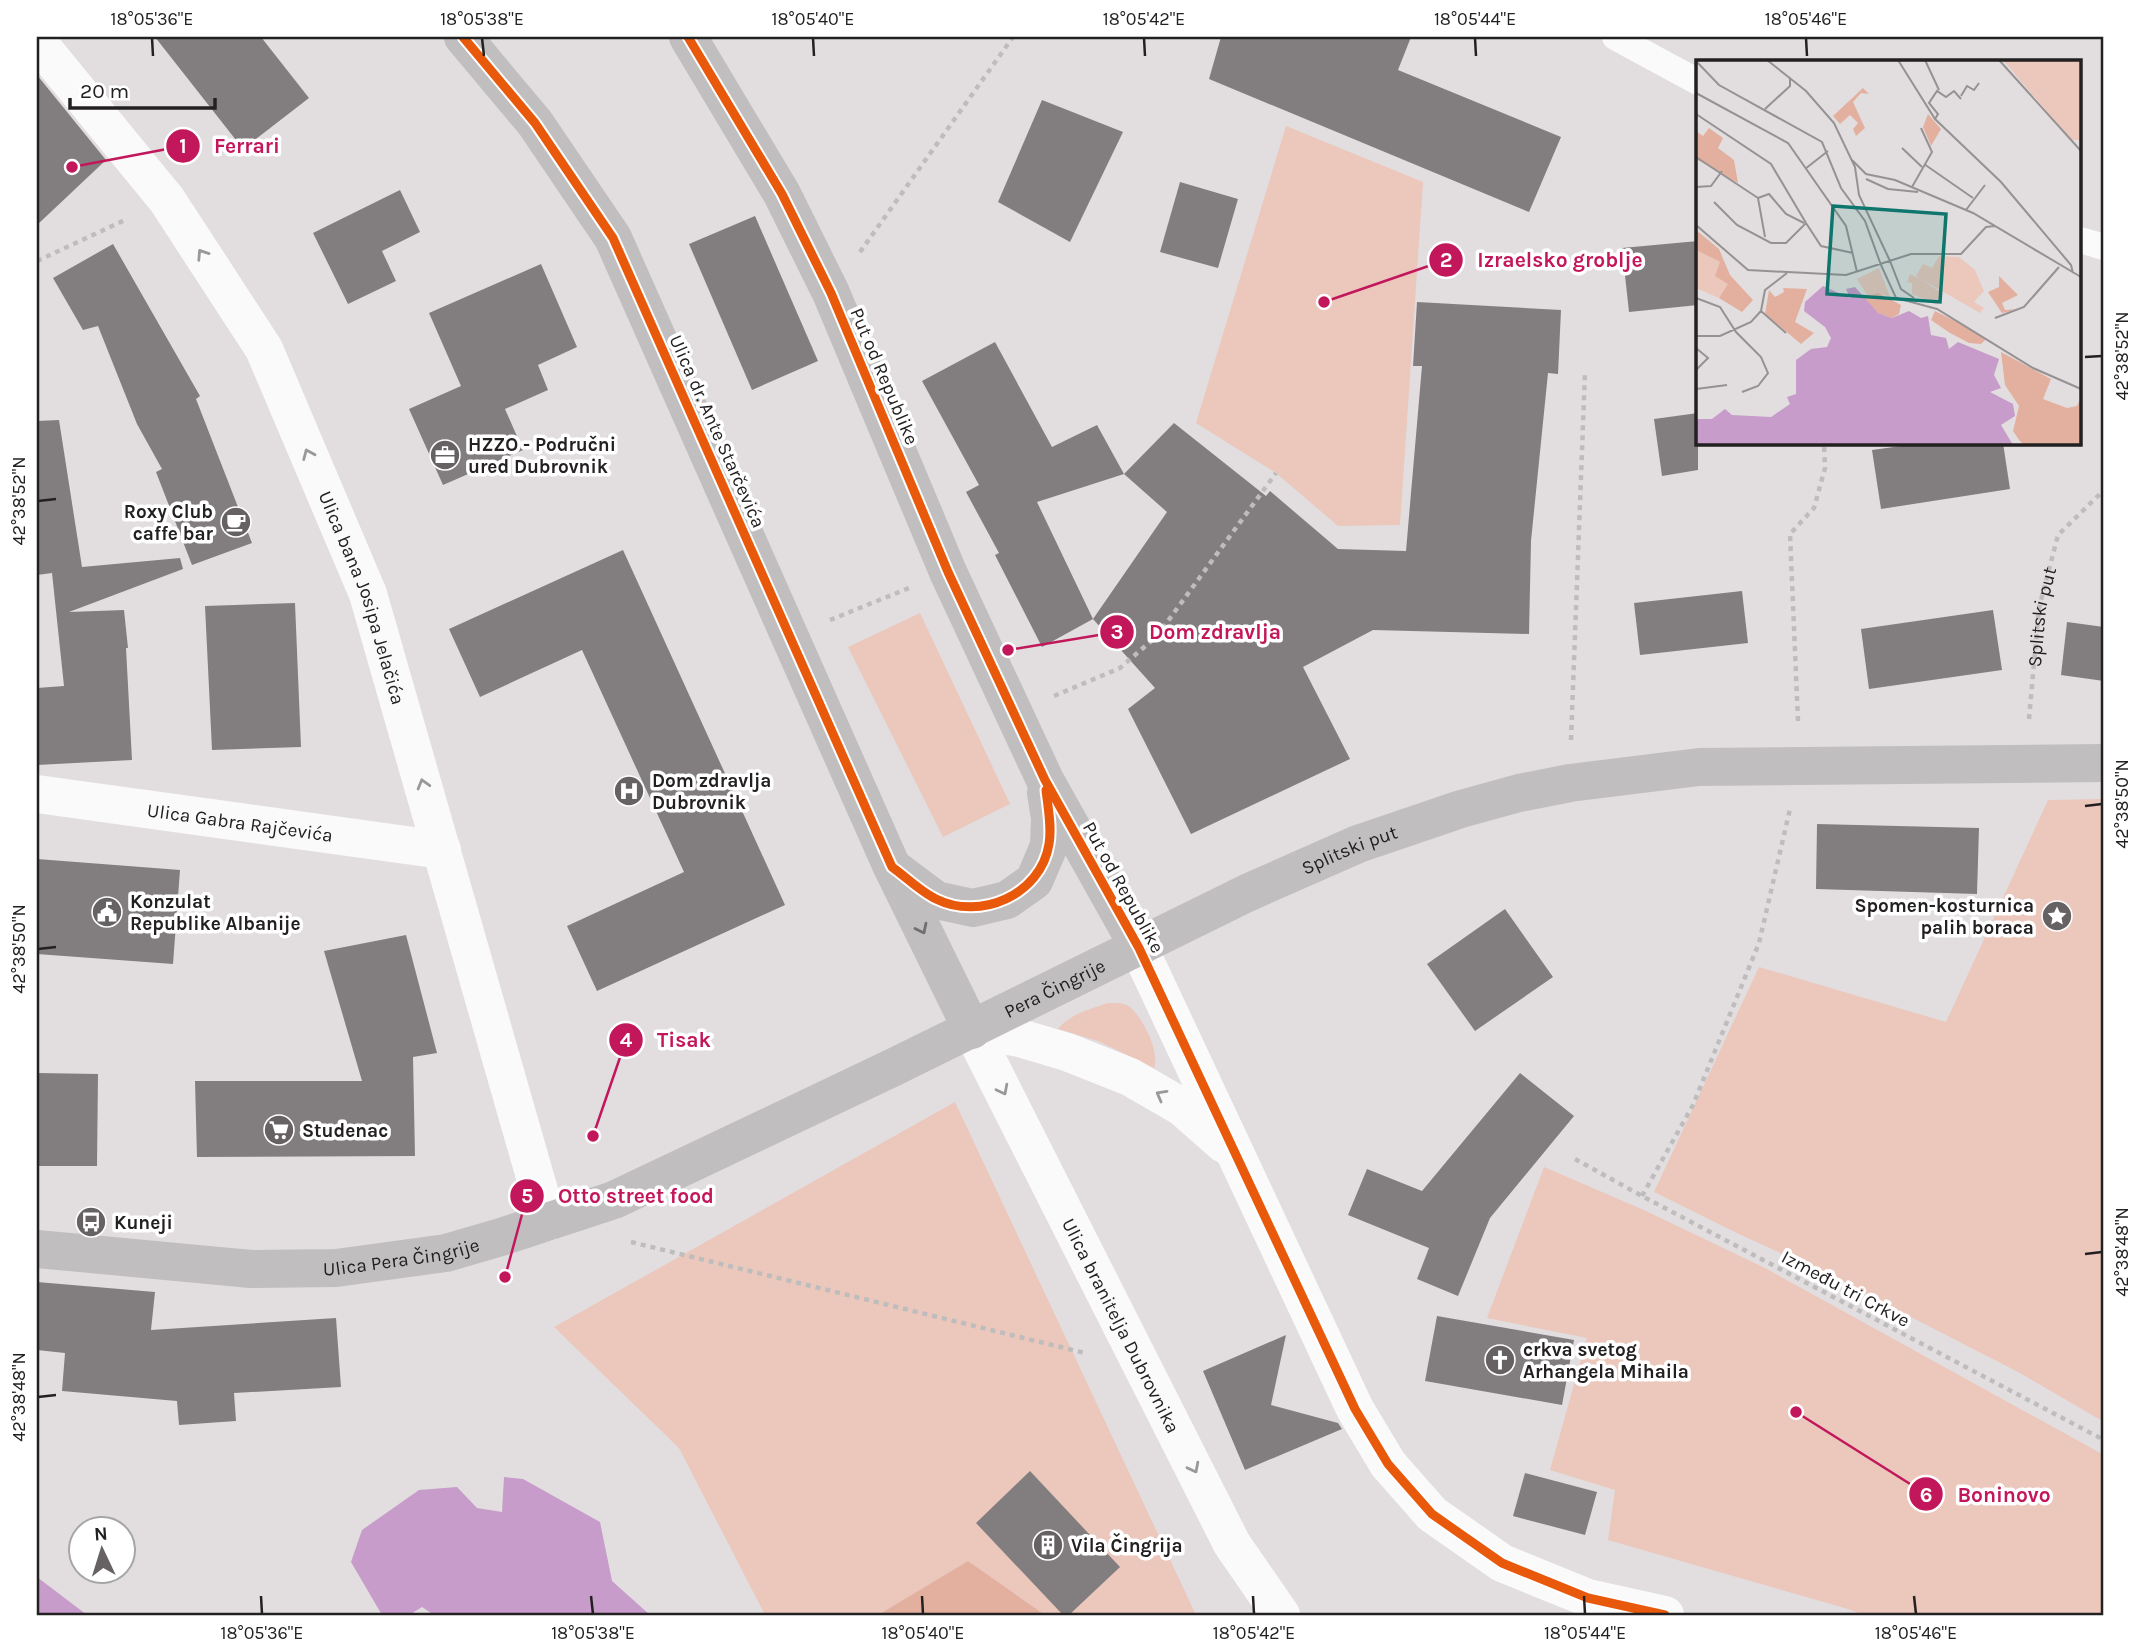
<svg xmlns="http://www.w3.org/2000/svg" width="2141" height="1652" viewBox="0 0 2141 1652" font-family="Karla,sans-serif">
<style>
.green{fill:#ebc7bc}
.forest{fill:#e3b09f}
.water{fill:#c79bca}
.building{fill:#827e7f}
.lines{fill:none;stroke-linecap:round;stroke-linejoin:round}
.path{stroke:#bebdbd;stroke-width:4.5;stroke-dasharray:5 5;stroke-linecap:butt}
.service{stroke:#fbfafa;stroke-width:26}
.minor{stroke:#fbfafa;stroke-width:38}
.tertiary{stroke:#fbfafa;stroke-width:38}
.secondary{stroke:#c1bec0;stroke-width:38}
.cycleway-casing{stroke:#fff;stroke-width:13}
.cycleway{stroke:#e8590c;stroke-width:9}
.oneway{stroke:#9a9898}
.oneway2{stroke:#726f70}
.ticks{fill:none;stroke:#232021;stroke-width:2.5}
.labels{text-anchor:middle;stroke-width:7;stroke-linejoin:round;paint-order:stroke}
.street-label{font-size:19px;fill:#232021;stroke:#fff}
.poi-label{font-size:19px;font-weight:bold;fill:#232021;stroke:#fff;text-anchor:start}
.inset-road{fill:none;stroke:#969293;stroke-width:2}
.view{fill:#0f766e;fill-opacity:0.15;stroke:#0f766e;stroke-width:3.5}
.inset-edge{fill:none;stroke:#232021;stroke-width:3.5}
.leader{fill:none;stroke:#c2185b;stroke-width:2.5}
.callout-dot{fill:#c2185b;stroke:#fff;stroke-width:2.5}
.mark-label{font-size:21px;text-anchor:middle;font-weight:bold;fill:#fff}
.callout-label{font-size:21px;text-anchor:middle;font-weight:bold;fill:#c2185b;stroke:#fff;stroke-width:7;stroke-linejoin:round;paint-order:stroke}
.neatline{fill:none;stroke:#232021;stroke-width:2.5}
.ticks-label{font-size:18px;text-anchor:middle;fill:#232021}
</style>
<rect width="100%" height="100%" fill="#e2dedf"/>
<!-- green -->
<g class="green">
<polygon points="1286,126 1423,182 1400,525 1338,526 1276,473 1196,423"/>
<polygon points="920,613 1010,804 943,837 848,647"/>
<polygon points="2104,799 2104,1422 2020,1373 1833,1277 1741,1235 1654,1192 1759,967 1946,1022 2048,800"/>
<path d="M 1108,1003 C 1115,1003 1124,1002 1130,1007 C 1143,1018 1160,1052 1154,1068 L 1098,1041 L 1058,1029 C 1070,1014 1090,1009 1108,1003 Z"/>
<polygon points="955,1102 1196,1615 1045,1615 968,1561 878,1615 765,1615 679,1448 554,1327"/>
<polygon points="1544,1167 1646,1211 1765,1268 2104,1455 2104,1615 1864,1615 1848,1609 1608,1540 1615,1490 1550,1470 1587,1338 1487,1318"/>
</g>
<!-- forest -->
<polygon class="forest" points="968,1561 1045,1615 878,1615"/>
<!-- water -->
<g class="water">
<polygon points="504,1477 523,1479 600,1522 612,1581 650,1615 434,1615 422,1607 409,1615 382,1615 351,1562 362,1530 419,1490 457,1487 477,1508 502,1512"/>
<polygon points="37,1577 87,1615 37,1615"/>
</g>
<!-- building -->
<g class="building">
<polygon points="155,37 261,37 309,98 243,149"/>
<polygon points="1221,37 1411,37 1398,70 1561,137 1529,212 1209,79"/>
<polygon points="37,75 106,160 37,225"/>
<polygon points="1042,100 1123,132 1070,242 998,202"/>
<polygon points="1180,182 1238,199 1218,268 1160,252"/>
<polygon points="400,190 420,232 382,251 396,281 348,304 313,233"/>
<polygon points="755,216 818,361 752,390 689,244"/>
<polygon points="1698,241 1698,305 1629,312 1622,248"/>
<polygon points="113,244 200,396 196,399 252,543 192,565 156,472 162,469 137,424 98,326 83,330 53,278"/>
<polygon points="541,264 577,347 538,365 548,390 505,409 523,450 443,485 409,409 461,386 429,313"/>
<polygon points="1417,302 1561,310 1558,374 1548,373 1531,541 1529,634 1373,630 1303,667 1350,759 1191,834 1128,709 1155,688 1093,619 1167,512 1124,474 1174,423 1266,496 1270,491 1338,549 1406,551 1422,366 1413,366"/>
<polygon points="995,342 1052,447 1097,425 1124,474 1037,502 1093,619 1042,647 995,555 999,553 966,492 979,485 922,381"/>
<polygon points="1698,413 1698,470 1662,476 1654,419"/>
<polygon points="59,420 82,567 180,558 183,569 69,612 124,610 128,648 126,648 132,760 37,765 37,688 64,686 52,573 37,575 37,421"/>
<polygon points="1923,443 2003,443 2010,489 1881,509 1872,450"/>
<polygon points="623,550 785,905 597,991 567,926 684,872 582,650 480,697 449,629"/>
<polygon points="1742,591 1748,643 1640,655 1634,603"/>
<polygon points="295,603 301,747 212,750 205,606"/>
<polygon points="1993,610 2002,670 1869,689 1861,629"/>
<polygon points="2067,622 2104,627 2104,681 2061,675"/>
<polygon points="1817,824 1979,828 1977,894 1816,889"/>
<polygon points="37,859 180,870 173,964 37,954"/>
<polygon points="1505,909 1553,977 1475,1031 1427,964"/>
<polygon points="406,935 437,1053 413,1057 415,1156 197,1157 195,1081 362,1081 324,951"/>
<polygon points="37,1073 98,1074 97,1166 37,1166"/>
<polygon points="1520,1073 1574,1116 1490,1218 1458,1296 1417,1279 1429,1248 1348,1215 1367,1169 1422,1191"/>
<polygon points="37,1282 155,1292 151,1330 336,1318 341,1387 234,1393 236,1421 179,1425 177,1401 62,1391 65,1353 37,1350"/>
<polygon points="1437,1316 1574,1340 1562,1405 1425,1381"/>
<polygon points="1286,1335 1271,1405 1338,1423 1342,1429 1245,1470 1203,1371"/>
<polygon points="1030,1471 1120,1567 1069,1615 1063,1615 976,1523"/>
<polygon points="1525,1473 1597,1492 1585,1535 1513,1516"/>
</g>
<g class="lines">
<!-- path -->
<g class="path">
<polyline points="860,252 1013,37"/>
<polyline points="37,261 125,220"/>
<polyline points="830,620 909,588"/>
<polyline points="1054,696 1120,668 1157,636 1276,473"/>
<path id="s1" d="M 2029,719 L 2039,608 L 2058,535 L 2104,490"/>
<polyline points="1798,721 1790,534 1814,508 1825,468 1824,443"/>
<polyline points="1571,740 1585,372"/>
<polyline points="1575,1159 1642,1196 2104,1440"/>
<polyline points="1642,1196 1693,1105 1759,943 1790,809"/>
<polyline points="631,1242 1085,1353"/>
</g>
<!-- service -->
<g class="service">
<polyline points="1615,37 1698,82"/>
<polyline points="2080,240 2104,247"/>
</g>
<!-- minor -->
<g class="minor">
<path id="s2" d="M 37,41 L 167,200 L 264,349 L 368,594 L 548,1222"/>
<path id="s3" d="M 37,794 L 442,850"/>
<path id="s4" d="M 972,1030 L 1232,1544 L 1281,1615"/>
</g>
<!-- tertiary -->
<g class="tertiary">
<polyline points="1139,948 1355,1409 1388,1464 1432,1514 1502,1563 1588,1598 1665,1615"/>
<polyline points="972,1030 1020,1038 1067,1052 1130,1077 1182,1107 1224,1144"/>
</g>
<!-- secondary -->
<g class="secondary">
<polyline points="463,37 535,123 613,238 892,867 972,1030"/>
<polyline points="688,37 782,194 831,293 948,572 1045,780 1139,948"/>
<polyline points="896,870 936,900 973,908 1007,900 1034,881 1049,846 1050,818 1046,793"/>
<path id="s5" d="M 37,1249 L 251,1269 L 336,1268 L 446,1253 L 501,1237 L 614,1200 L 894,1067 L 1247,893 L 1358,844 L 1461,809 L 1519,793 L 1570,783 L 1699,767 L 2104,763"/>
</g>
<!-- cycleway casing -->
<g class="cycleway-casing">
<g id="cycleway">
<path d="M 463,37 L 535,123 L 613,238 L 892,867 C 906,877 921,892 936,899 C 980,921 1041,895 1049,844 C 1052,827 1048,808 1046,790"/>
<polyline points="688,37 782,194 831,293 948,572 1045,780 1139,948 1355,1409 1388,1464 1432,1514 1502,1563 1588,1598 1665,1615"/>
</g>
</g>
<!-- cycleway -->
<use href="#cycleway" class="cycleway"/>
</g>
<!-- one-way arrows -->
<defs><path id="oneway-chevron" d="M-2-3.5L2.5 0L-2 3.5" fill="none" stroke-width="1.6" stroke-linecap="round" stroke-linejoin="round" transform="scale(1.75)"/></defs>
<g class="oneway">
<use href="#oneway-chevron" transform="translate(202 254) rotate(-123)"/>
<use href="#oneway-chevron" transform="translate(308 454) rotate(-113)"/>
<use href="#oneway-chevron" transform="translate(423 784) rotate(-106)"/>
<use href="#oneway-chevron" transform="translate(1003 1090) rotate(63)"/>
<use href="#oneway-chevron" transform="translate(1161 1095) rotate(-151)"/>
<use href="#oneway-chevron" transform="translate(1194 1468) rotate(63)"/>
</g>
<use class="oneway2" href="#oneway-chevron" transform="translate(922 929) rotate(64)"/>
<!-- ticks -->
<path class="ticks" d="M 152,38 L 153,56M 482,38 L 484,56M 813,38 L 814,56M 1144,38 L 1145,56M 1475,38 L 1476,56M 1806,38 L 1807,56M 2085,357 L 2102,356M 38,501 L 56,499M 2085,806 L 2102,804M 38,949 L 56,947M 2085,1254 L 2102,1252M 38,1397 L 56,1395M 261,1596 L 262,1614M 591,1596 L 593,1614M 922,1596 L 923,1614M 1253,1596 L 1254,1614M 1584,1596 L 1585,1614M 1914,1596 L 1916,1614"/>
<!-- icons -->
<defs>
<g id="office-disc" transform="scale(1.575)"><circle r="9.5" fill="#666264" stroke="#fff"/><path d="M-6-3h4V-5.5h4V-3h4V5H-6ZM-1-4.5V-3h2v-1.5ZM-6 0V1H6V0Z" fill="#fff"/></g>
<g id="cafe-disc" transform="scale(1.575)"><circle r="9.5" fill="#666264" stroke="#fff"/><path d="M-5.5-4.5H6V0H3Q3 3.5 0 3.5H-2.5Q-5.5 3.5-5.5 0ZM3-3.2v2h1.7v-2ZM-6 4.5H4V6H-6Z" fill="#fff"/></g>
<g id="hospital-disc" transform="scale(1.575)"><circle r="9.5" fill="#666264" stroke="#fff"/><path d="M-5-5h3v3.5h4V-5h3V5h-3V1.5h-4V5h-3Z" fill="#fff"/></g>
<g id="civic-disc" transform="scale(1.575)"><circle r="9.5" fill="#666264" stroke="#fff"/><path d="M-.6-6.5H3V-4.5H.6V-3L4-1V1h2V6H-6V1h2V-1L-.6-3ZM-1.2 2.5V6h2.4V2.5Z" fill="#fff"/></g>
<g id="sight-disc" transform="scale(1.575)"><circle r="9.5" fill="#666264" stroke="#fff"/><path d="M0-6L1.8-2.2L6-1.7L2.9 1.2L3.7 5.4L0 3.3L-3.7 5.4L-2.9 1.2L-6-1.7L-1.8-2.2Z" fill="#fff"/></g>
<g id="supermarket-disc" transform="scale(1.575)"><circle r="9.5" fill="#666264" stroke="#fff"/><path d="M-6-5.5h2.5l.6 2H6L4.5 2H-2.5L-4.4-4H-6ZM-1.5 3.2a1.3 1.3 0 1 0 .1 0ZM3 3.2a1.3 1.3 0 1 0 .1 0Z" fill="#fff"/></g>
<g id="bus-disc" transform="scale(1.575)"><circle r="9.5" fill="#666264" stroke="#fff"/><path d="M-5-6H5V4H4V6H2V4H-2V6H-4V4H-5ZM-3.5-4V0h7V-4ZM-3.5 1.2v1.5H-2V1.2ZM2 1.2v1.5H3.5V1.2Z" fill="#fff"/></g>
<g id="church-disc" transform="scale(1.575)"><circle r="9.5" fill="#666264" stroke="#fff"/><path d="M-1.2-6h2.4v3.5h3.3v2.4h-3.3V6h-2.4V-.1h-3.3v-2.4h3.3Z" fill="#fff"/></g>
<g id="building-disc" transform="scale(1.575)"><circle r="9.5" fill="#666264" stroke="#fff"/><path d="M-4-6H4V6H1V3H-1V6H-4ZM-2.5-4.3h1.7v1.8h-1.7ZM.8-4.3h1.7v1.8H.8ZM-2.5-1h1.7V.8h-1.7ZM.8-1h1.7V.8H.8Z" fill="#fff"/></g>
</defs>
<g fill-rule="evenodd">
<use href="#office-disc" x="445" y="455"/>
<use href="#cafe-disc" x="236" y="522"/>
<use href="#hospital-disc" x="629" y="791"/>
<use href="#civic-disc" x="107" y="912"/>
<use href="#sight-disc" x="2057" y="916"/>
<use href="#supermarket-disc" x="279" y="1130"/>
<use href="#bus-disc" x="91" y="1222"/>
<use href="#church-disc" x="1500" y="1360"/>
<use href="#building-disc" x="1048" y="1545"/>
</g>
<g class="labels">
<!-- street labels -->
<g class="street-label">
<text transform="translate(885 376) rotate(67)" y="7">Put od Republike</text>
<text transform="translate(718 431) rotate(66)" y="7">Ulica dr. Ante Starčevića</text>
<text dy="7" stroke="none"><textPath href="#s2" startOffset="651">Ulica bana Josipa Jelačića</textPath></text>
<text dy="7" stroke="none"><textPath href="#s1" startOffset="103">Splitski put</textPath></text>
<text dy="7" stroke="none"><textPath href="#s3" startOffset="205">Ulica Gabra Rajčevića</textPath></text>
<text dy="7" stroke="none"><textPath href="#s5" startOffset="1402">Splitski put</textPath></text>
<text transform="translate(1124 887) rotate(61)" y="7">Put od Republike</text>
<text dy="7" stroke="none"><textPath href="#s5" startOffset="1076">Pera Čingrije</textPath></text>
<text dy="7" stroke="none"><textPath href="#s5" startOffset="366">Ulica Pera Čingrije</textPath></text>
<text transform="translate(1846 1288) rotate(28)" y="7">Između tri Crkve</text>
<text dy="7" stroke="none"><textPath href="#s4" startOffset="331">Ulica branitelja Dubrovnika</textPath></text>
</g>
<!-- poi labels -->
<g class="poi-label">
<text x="468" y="451">HZZO - Područni<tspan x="468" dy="22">ured Dubrovnik</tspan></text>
<text x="213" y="518" text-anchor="end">Roxy Club<tspan x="213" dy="22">caffe bar</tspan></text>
<text x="652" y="787">Dom zdravlja<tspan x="652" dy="22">Dubrovnik</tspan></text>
<text x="130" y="908">Konzulat<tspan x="130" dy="22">Republike Albanije</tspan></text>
<text x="2034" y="912" text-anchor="end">Spomen-kosturnica<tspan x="2034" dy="22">palih boraca</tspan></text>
<text x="302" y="1137">Studenac</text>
<text x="114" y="1229">Kuneji</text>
<text x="1523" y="1356">crkva svetog<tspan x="1523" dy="22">Arhangela Mihaila</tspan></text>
<text x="1071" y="1552">Vila Čingrija</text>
</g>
</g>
<!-- overview -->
<g transform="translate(1696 60)">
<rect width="385" height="385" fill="#e2dedf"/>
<path d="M 307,0 L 385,0 L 385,80 L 375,80 ZM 0,190 L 24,202 L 33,224 L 23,238 L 0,228 ZM 243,196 L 263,197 L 279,210 L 288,231 L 278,242 L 288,248 L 284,253 L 225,219 L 247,234 L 241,245 L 216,234 L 216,223 L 211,222 L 214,214 L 224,219 L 220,216 L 227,204 L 236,208 ZM 183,208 L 194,237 L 182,233 L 173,238 L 161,219 Z" fill="#ebc7bc"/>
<path d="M 167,28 L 173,34 L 165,33 L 157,42 L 169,68 L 160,76 L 157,69 L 162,63 L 154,55 L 144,64 L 137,56 ZM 232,54 L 245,69 L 235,86 L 227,67 ZM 13,68 L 27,78 L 22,88 L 38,100 L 42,123 L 0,99 L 0,71 L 7,76 ZM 0,170 L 23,189 L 34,215 L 57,240 L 46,252 L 23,238 L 32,224 L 19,216 L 24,202 L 0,190 ZM 303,216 L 322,235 L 306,243 L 309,250 L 321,249 L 315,251 L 306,253 L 292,232 L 303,227 ZM 87,228 L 111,229 L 99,262 L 118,273 L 105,284 L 69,254 L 73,230 L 79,237 L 88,232 ZM 182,233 L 205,245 L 203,254 L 196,258 L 182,253 L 169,242 L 168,238 ZM 239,251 L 265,264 L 290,279 L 285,284 L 273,283 L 254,273 L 235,260 ZM 305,292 L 355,319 L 347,339 L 371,348 L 381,346 L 385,338 L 385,385 L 328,385 L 323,380 L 317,371 L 323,346 L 309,325 Z" fill="#e3b09f"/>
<path d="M 127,226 L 154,238 L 150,229 L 159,227 L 182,253 L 196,258 L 213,251 L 225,258 L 232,256 L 235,275 L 250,278 L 253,289 L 262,282 L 303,299 L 298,315 L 305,328 L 294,332 L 317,344 L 319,356 L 305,365 L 317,385 L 0,385 L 0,359 L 16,359 L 29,349 L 36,355 L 75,357 L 94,344 L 91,337 L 100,334 L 100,300 L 115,289 L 131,287 L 135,278 L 129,267 L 108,251 L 109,242 Z" fill="#c79bca"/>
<path class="inset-road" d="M 71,0 L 110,31 L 138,63 L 159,107 L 163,135 L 194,201M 202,0 L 239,59 L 305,122 L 375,205 L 377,213M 229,0 L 243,30M 303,0 L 385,91M 0,1 L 23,25 L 126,82 L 145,128 L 169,161 L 185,205M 0,33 L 92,83 L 150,166 L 161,212M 265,36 L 271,26 L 278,30 L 283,23M 69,49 L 94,26 L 94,19M 0,54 L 75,104 L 110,163M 239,59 L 242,54 L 233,43 L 241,31 L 250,37 L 258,31 L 265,39M 206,88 L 226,107M 0,97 L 62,138 L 69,177M 156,100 L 170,114 L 199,120 L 277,153 L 385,217M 228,104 L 277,138M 109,109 L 132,91M 170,119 L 192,129 L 222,132M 0,127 L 15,126 L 26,111M 216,127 L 236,92 L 225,68M 62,138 L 73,134 L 90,154 L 108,163M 18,142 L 41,165 L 75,183 L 90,183 L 110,163 L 125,186 L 157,193M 270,150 L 289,125M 0,165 L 52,210 L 150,215 L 215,194 L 265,194 L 290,167 L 299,166M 194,201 L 205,229 L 218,238M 185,205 L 200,238 L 241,249 L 337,308 L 385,329M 0,238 L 24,247 L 40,272 L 65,297 L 72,313 L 62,326 L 46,332M 65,251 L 90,273M 299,258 L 328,247 L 363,207M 0,276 L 24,276 L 55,262 L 65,251 L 69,230 L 91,213M 0,288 L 12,298 L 0,310M 0,329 L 31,325"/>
<path class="view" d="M 137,146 L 250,154 L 244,242 L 131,234 Z"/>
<rect width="385" height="385" class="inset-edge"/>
</g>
<!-- callouts -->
<path class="leader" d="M72 167L183 146M1324 302L1446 260M1008 650L1117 632M593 1136L626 1040M505 1277L527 1196M1796 1412L1926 1494"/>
<g class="callout-dot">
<circle cx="72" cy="167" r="7"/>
<circle cx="1324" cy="302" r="7"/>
<circle cx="1008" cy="650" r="7"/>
<circle cx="593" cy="1136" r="7"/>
<circle cx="505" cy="1277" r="7"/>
<circle cx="1796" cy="1412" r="7"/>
<circle cx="183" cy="146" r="18"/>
<circle cx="1446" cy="260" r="18"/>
<circle cx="1117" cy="632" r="18"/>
<circle cx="626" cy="1040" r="18"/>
<circle cx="527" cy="1196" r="18"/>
<circle cx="1926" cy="1494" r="18"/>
</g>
<g class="mark-label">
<text x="183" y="153">1</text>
<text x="1446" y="267">2</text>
<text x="1117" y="639">3</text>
<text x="626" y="1047">4</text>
<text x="527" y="1203">5</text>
<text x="1926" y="1502">6</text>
</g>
<g class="callout-label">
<text x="247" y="153">Ferrari</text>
<text x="1560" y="267">Izraelsko groblje</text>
<text x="1215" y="639">Dom zdravlja</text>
<text x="684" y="1047">Tisak</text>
<text x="636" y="1203">Otto street food</text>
<text x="2004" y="1502">Boninovo</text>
</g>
<!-- border -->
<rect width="2141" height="1652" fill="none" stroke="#ffffff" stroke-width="77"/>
<!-- north arrow -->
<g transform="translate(102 1550) rotate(356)"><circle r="33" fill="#ffffff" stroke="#a7a6a6" stroke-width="2"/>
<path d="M0-5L12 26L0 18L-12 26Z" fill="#666264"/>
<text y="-10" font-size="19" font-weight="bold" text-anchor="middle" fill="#232021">N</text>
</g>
<!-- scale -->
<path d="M70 98v10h145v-10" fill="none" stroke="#232021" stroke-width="3.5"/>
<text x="80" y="98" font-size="21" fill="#232021" stroke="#ffffff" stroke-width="5" paint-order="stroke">20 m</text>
<rect x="38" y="38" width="2064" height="1576" class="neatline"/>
<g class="ticks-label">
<text x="152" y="25">18°05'36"E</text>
<text x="482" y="25">18°05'38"E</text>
<text x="813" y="25">18°05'40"E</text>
<text x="1144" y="25">18°05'42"E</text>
<text x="1475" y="25">18°05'44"E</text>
<text x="1806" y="25">18°05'46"E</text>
<text transform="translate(2122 356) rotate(-90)" y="6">42°38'52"N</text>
<text transform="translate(19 501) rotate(-90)" y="6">42°38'52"N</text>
<text transform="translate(2122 804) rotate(-90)" y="6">42°38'50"N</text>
<text transform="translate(19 949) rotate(-90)" y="6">42°38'50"N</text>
<text transform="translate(2122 1252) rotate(-90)" y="6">42°38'48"N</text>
<text transform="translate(19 1397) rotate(-90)" y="6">42°38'48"N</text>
<text x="262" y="1639">18°05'36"E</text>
<text x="593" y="1639">18°05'38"E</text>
<text x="923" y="1639">18°05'40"E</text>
<text x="1254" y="1639">18°05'42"E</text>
<text x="1585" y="1639">18°05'44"E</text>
<text x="1916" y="1639">18°05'46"E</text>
</g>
</svg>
